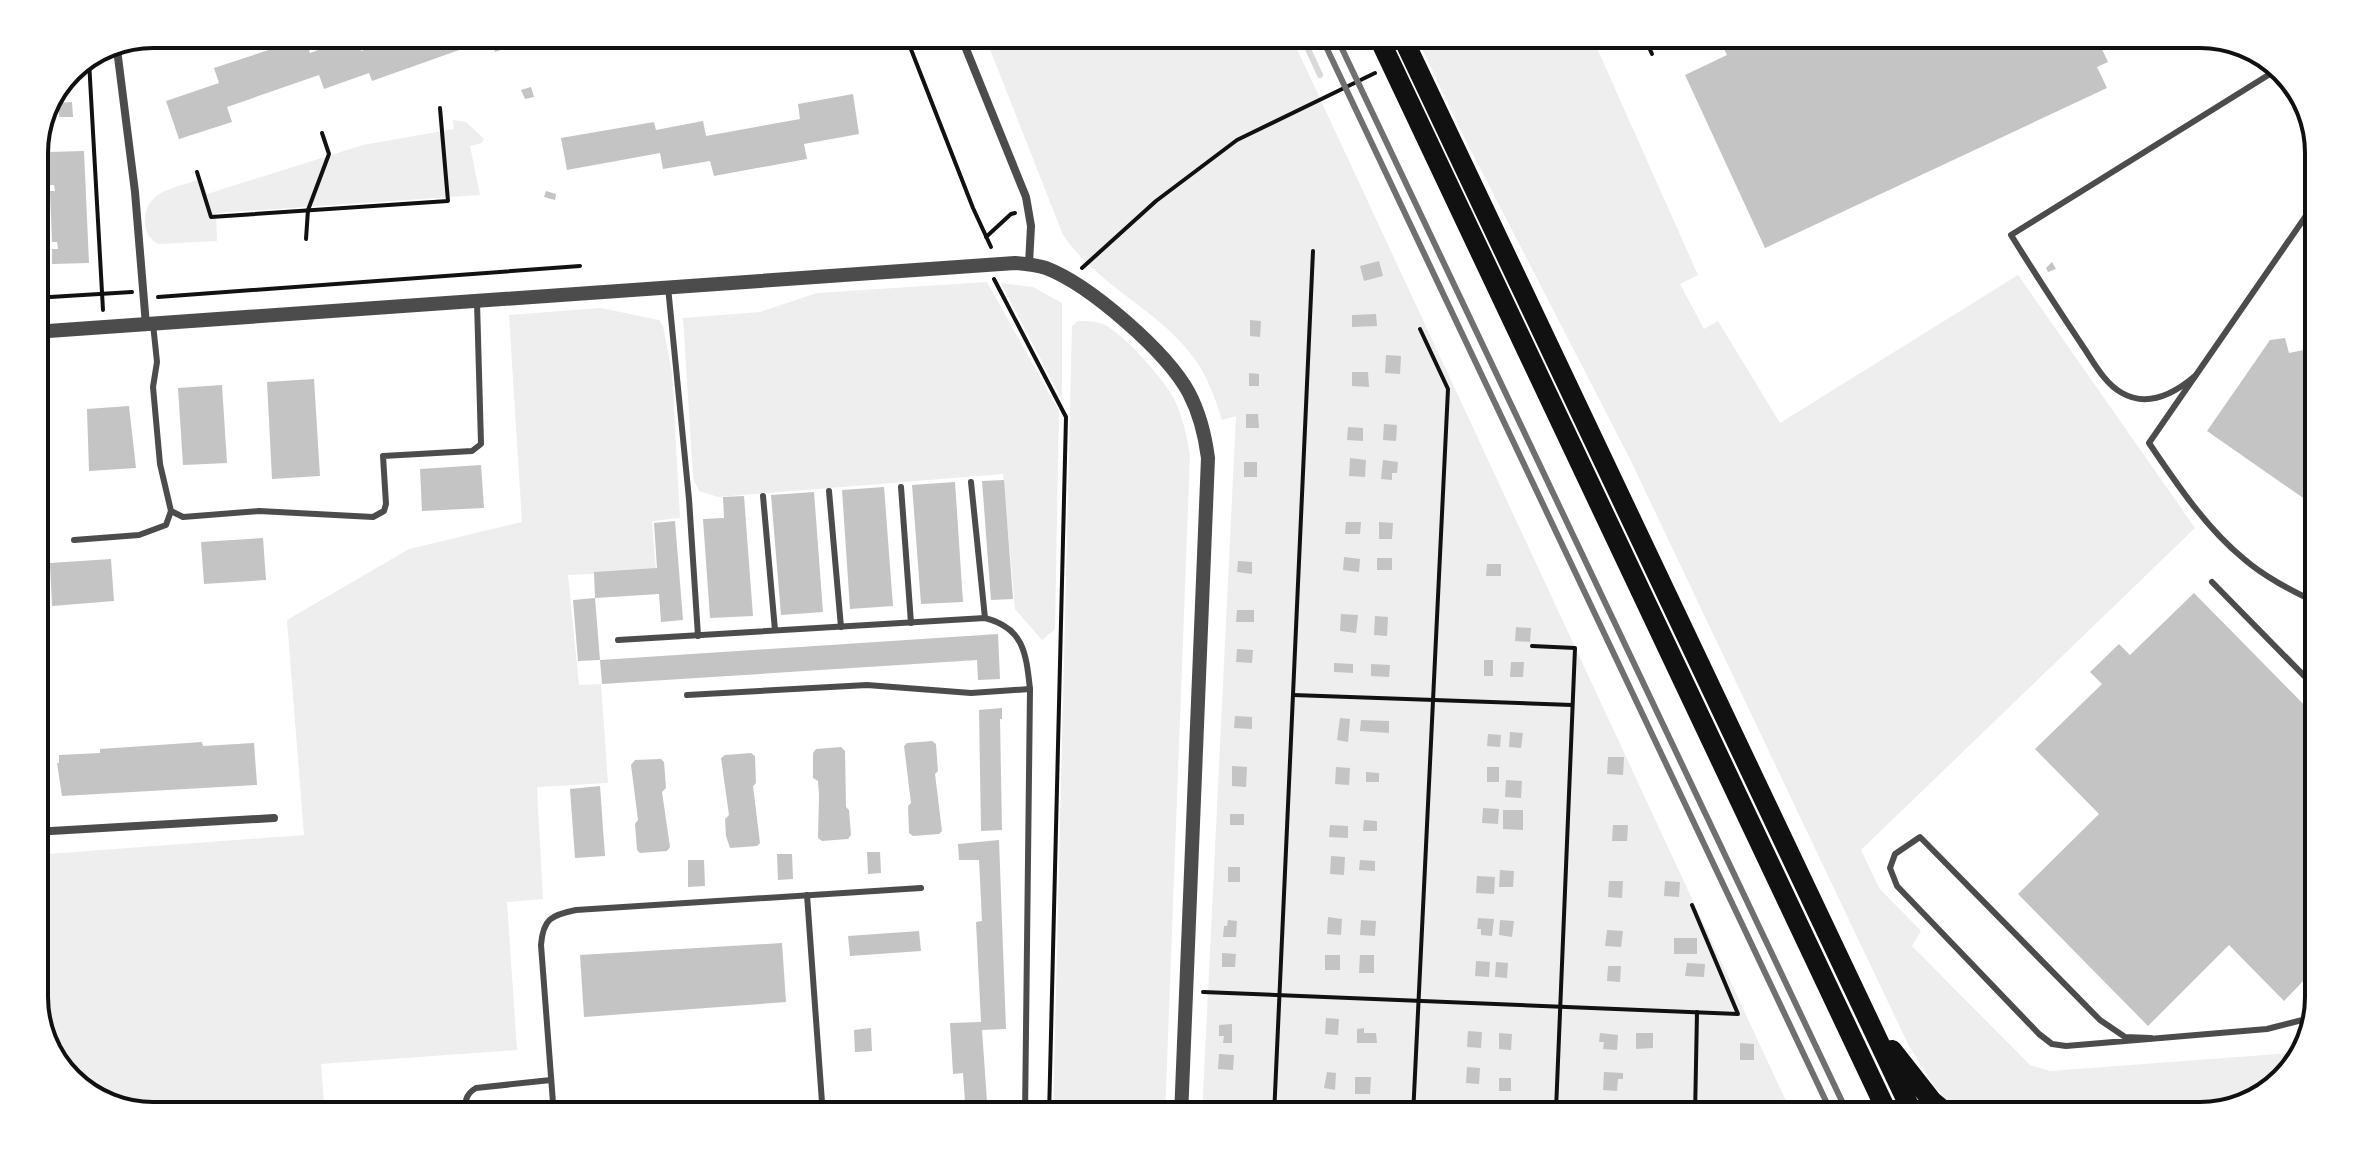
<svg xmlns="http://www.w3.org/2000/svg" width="2353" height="1150" viewBox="0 0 2353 1150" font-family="Barlow,sans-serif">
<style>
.green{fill:#eee}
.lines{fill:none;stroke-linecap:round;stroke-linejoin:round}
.stream{stroke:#d9d9d9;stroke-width:6}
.building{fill:#c4c4c4}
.path{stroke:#111;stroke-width:4}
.service{stroke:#4c4c4c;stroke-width:6}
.minor{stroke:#4c4c4c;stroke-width:8}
.tertiary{stroke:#4c4c4c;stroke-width:14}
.primary{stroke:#111;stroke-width:20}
.rail{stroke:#707070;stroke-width:6}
.rim{fill:none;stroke:#111;stroke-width:4}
</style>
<rect width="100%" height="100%" fill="#fff"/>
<!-- green -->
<g class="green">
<path d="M 984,34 L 1290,34 L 1793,1116 L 1202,1116 L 1236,416 L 1222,420 C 1215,398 1208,377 1194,358 C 1158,309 1100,288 1063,235 Z"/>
<polygon points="1415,34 1604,34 1596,46 1698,275 1680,284 1704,329 1718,321 1780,423 2018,275 2195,528 1861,850 1879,888 1921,931 1912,946 2030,1065 2050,1071 2304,1052 2266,1096 2200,1116 1961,1116 1933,1085 1908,1044 1629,457 1465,139"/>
<path d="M 453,120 L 466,122 L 484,139 L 482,143 L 470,146 L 480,195 L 216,213 L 217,241 L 159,244 C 150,240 146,234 145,224 C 143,190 176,188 201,179 L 207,194 L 363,145 L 454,129 Z"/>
<polygon points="987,282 1059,411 1055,629 1042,640 1015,609 1003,474 718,497 699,491 693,478 683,318 760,312 817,293"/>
<polygon points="1001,283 1033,287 1062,303 1062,400"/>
<polygon points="601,308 659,320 663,326 672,373 680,518 652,521 656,571 568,575 579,685 601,684 608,783 537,787 543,899 507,902 517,1050 321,1064 325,1116 153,1116 101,1104 54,1063 34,1005 34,855 304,835 287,620 409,549 522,522 509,315"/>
<path d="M 1078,321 C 1086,321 1095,321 1103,324 C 1124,334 1165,380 1175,401 C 1183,418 1187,437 1190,455 L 1165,1116 L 1053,1116 L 1072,326 Z"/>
</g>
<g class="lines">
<!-- stream -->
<polyline class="stream" points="1301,34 1320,75"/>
</g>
<!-- building -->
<g class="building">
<polygon points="409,34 457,34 462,49 372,81 369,73 324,89 319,75 227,107 232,122 179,139 166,101 219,83 214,68 305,38 310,53 356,36 361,51"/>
<polygon points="489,34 547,34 547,35 495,52"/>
<polygon points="1175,34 1180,48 1175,50 1173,45 1169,47 1165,36"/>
<polygon points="1745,34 2095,34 2108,62 2097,67 2107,88 1765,248 1685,75 1727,55 1722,45"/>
<polygon points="531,87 534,97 525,99 521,90"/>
<polygon points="853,94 859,134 804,144 807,159 714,176 710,161 663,169 660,153 567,170 561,138 654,122 656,130 703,121 706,136 800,119 798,104"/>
<polygon points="72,102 73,117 59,117 59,103"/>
<polygon points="84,151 89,263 52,264 52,249 58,249 57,242 52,242 50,191 55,191 54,185 49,185 48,152"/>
<polygon points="546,191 556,194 555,200 544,197"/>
<polygon points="1379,261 1383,276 1364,281 1360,266"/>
<polygon points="2052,262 2056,269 2048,272 2046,268"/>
<polygon points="1376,314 1377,326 1352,327 1352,315"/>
<polygon points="1250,320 1261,321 1260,337 1250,336"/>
<polygon points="2319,329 2319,509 2207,431 2270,340 2285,338 2289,353 2304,350"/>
<polygon points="1386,355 1401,356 1400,374 1385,373"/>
<polygon points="1352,372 1368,372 1369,387 1352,386"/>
<polygon points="1249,373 1259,374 1259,386 1249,386"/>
<polygon points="314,379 320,476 272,479 267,382"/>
<polygon points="222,385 227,463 183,465 178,388"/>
<polygon points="129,406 136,468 89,471 87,409"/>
<polygon points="1246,414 1258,414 1259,428 1246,428"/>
<polygon points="1384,424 1397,425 1396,441 1383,440"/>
<polygon points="1348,427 1363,428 1363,441 1347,440"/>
<polygon points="1350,458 1366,460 1365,477 1349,476"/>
<polygon points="1383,460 1398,462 1397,473 1392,473 1392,480 1381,479"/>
<rect x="1244" y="462" width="13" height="15"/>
<polygon points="481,465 484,508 422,511 420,469"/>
<polygon points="1004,480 1013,599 991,600 982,481"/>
<polygon points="955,482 963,602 921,604 912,485"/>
<polygon points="884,487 893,606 850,609 842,490"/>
<polygon points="814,492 823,612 781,615 771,495"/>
<polygon points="744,496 753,616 710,618 703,519 724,518 723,497"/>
<polygon points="675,521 683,620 661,622 659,594 595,598 594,572 657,568 654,523"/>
<polygon points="1346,522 1361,522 1360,534 1345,534"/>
<polygon points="1379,522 1393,523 1392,539 1379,539"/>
<polygon points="263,538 266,580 204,584 201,542"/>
<polygon points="1344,557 1360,559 1359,572 1343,570"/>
<rect x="1377" y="558" width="15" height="12"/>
<polygon points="111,559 114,601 52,606 50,563"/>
<polygon points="1238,561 1252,562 1252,574 1237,572"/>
<polygon points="1487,564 1501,564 1501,576 1486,576"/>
<polygon points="2194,593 2319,720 2319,990 2307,977 2284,1001 2229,945 2148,1026 2018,894 2099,814 2035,749 2102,684 2090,672 2119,644 2130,655"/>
<polygon points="595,598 600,660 578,661 573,600"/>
<polygon points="1237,610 1254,610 1254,622 1236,622"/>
<polygon points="1341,614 1358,615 1356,633 1340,631"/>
<polygon points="1375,616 1388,617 1387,636 1374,635"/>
<polygon points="1516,627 1531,628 1530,642 1515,641"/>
<polygon points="998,634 1000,679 978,680 977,660 602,684 600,660"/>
<polygon points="1237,649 1253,650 1252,663 1236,662"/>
<rect x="1484" y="660" width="9" height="16"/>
<polygon points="1511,662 1524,662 1523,677 1510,677"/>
<polygon points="1334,663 1353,664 1353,673 1334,672"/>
<polygon points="1371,664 1390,665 1389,677 1371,676"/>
<polygon points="1002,708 1002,719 1000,719 1002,830 981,831 979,710"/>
<polygon points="1235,716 1252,717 1252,729 1234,728"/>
<polygon points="1340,718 1350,719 1348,742 1337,740"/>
<polygon points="1361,720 1389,721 1389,733 1360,731"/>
<polygon points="1510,732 1523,733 1521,748 1509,747"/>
<polygon points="1488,734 1501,735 1500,747 1487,746"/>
<polygon points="932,741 936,744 938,771 935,774 942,831 939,834 913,836 909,833 908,806 911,803 904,746 907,743"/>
<polygon points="202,742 203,746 254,743 257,785 62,796 57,763 59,763 59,755 100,753 100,749"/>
<polygon points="841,747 845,751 846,807 849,810 851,835 848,839 822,841 818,838 819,795 818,781 813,778 813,753 816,749"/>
<polygon points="751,753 755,756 756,783 753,786 760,843 757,846 730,848 726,836 725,819 729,815 721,758 725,755"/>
<polygon points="1608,757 1624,757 1623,775 1607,774"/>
<polygon points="661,759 664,762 666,788 662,792 670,847 667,851 640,853 637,850 635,824 638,820 631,765 635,760"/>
<polygon points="1232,766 1247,767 1246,787 1232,786"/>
<polygon points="1336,767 1350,768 1349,785 1335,784"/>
<rect x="1487" y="767" width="12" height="15"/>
<polygon points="1366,772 1379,773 1379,782 1366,782"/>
<polygon points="1506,780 1522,781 1521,798 1505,797"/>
<polygon points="600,786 605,856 575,858 570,789"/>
<polygon points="1483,808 1499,809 1498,824 1482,823"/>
<polygon points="1503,810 1523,810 1523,830 1503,829"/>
<rect x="1230" y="814" width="14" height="11"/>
<polygon points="1364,820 1377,821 1377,831 1363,831"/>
<polygon points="1330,825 1348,826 1348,838 1329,837"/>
<polygon points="1613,825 1628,825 1627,841 1612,841"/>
<polygon points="999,840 1006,1029 982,1030 988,1116 966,1116 963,1073 953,1074 950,1023 981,1022 976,922 982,921 979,860 959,860 958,844"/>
<polygon points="867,852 880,852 881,873 868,874"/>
<polygon points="777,854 792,854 793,879 778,880"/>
<polygon points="1331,856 1345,857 1344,875 1330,874"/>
<polygon points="688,860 704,860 705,886 688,887"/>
<polygon points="1360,860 1375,861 1375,871 1359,870"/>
<rect x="1228" y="867" width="12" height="15"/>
<polygon points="1500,870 1514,871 1513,887 1499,887"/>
<polygon points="1477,876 1495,877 1494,894 1476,893"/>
<polygon points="1609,881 1623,881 1622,898 1608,897"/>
<polygon points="1665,881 1680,882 1679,897 1664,896"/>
<polygon points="1328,917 1342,919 1341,935 1327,934"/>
<polygon points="1478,918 1494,919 1492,936 1481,935 1481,929 1477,929"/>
<polygon points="1228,920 1237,921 1236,937 1223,937 1224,926 1227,926"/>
<polygon points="1361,920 1376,921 1375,936 1360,935"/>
<polygon points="1500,920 1514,921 1512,937 1499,935"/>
<polygon points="1607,930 1623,931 1621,947 1605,946"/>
<polygon points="919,931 921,951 850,956 848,936"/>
<rect x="1674" y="938" width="23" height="16"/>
<polygon points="782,943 786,1002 584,1017 580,955"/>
<polygon points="1222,953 1236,954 1235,967 1222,967"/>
<rect x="1325" y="955" width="15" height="15"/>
<polygon points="1360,955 1374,955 1374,973 1359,973"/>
<polygon points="1476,961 1490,962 1489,977 1475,976"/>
<polygon points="1496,962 1508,963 1507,978 1495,977"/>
<polygon points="1687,963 1705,964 1704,977 1685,976"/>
<polygon points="1608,966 1621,966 1620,982 1607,981"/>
<polygon points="1326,1018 1339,1019 1338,1035 1325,1034"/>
<polygon points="1232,1024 1232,1043 1223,1043 1224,1036 1219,1036 1219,1025"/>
<polygon points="871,1028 872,1051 855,1052 854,1030"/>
<polygon points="1364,1028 1364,1033 1376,1033 1377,1043 1357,1043 1357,1029"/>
<polygon points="1468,1031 1482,1032 1481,1048 1467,1047"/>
<polygon points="1499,1033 1512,1034 1511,1050 1499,1049"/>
<polygon points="1600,1033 1618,1035 1617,1050 1603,1049 1604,1042 1599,1042"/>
<polygon points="1636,1033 1653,1033 1653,1048 1636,1049"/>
<polygon points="1740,1043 1754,1044 1754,1060 1740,1060"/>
<polygon points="1219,1054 1234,1055 1233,1070 1218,1069"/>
<polygon points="1467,1067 1480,1068 1479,1084 1466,1083"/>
<polygon points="1327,1072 1336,1073 1335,1090 1324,1088"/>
<polygon points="1604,1072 1623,1073 1623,1079 1618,1079 1617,1091 1603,1090"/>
<polygon points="1355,1077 1371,1077 1370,1094 1355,1094"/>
<rect x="1499" y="1078" width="12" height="13"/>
<polygon points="438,1102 439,1116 387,1116 386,1106"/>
</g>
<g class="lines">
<!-- path -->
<g class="path">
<polyline points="905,34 973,208 991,247"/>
<polyline points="1643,34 1652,54"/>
<polyline points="1430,47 1458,34"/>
<polyline points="89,61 103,310"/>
<polyline points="197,172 211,217 448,201 440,108"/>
<polyline points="986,237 1011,214 1015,213"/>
<polyline points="306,239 308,210 329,154 322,133"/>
<polyline points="1082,268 1156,201 1237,140 1375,73"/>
<polyline points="994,279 1066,417 1049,1116"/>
<polyline points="158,297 580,266"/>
<polyline points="34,298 132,292"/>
<polyline points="1532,646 1575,648 1556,1110 1560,1116"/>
<polyline points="1293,695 1572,705"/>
<polyline points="1203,992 1738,1014 1692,905"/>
<polyline points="1274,1116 1313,251"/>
<polyline points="1413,1116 1448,389 1420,329"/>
<polyline points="1695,1116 1697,1012"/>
</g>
<!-- service -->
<g class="service">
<path d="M 2319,197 L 2149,443 C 2176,483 2206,528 2244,559 C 2266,578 2293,591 2319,604"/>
<polyline points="668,287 689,499 698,636"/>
<polyline points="153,324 157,362 153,387 160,464 171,511 183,517 259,511 373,517 384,511 386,504 383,456 472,451 481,444 477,302"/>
<path d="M 2195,376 C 2175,393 2148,408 2122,393 C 2104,383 2093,361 2082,345 C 2058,309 2034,272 2011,235 L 2278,69"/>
<polyline points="971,482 985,618"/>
<polyline points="901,487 911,623"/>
<polyline points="829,491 841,627"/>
<polyline points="763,496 775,630"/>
<polyline points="74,540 139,535 166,525 171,511"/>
<polyline points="2212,582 2319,691"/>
<path d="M 618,640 L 985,618 C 1024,628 1026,653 1030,689 L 1025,1116"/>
<polyline points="687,695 867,685 971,693 1030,689"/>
<polyline points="807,895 823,1116"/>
<polyline points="2151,1038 2125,1037 2100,1020 1920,837 1895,854 1890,868 1897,886 2039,1034 2052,1044 2066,1046 2267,1029 2314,1017"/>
<path d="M 466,1116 C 465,1103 464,1095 476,1088 L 551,1080"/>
<path d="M 554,1116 L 541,945 C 543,919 551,915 576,910 L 921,888"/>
</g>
<!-- minor -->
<g class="minor">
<polyline points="960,34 1026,197 1031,226 1029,264"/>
<polyline points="117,49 135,192 146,325"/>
<polyline points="34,832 274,818"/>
</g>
<!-- tertiary -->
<path class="tertiary" d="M 34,332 L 1015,263 C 1026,264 1036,265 1046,268 C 1090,285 1167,352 1189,393 C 1200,414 1205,435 1208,458 L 1181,1116"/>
<!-- primary -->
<g class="primary">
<polyline points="1377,34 1889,1116"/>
<polyline points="1401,34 1914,1116"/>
<polyline points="1892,1050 1932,1101 1950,1116"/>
</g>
<!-- rail -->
<g class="rail">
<polyline points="1320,34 1833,1116"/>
<polyline points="1335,34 1849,1116"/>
</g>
</g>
<!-- crop -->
<path d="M0 0H2353V1150H0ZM153 48H2200A105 105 0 0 1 2305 153V997A105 105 0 0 1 2200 1102H153A105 105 0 0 1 48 997V153A105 105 0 0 1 153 48Z" fill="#fff" fill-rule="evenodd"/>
<path class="rim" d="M153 48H2200A105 105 0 0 1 2305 153V997A105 105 0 0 1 2200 1102H153A105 105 0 0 1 48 997V153A105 105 0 0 1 153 48Z"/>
</svg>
